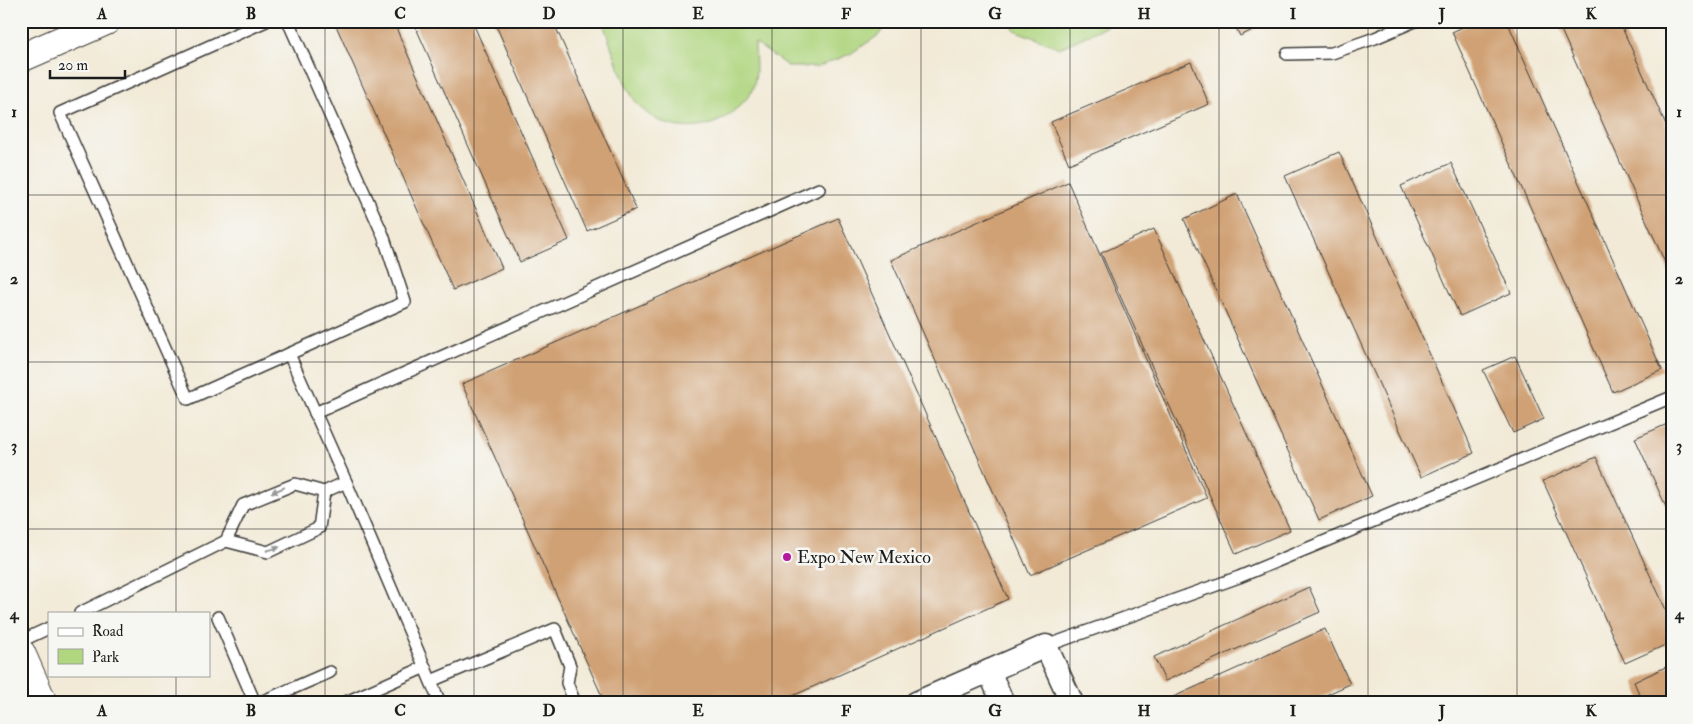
<svg xmlns="http://www.w3.org/2000/svg" width="1693" height="724" viewBox="0 0 1693 724" font-family="'IM FELL Double Pica',serif">
<style>
.green{fill:#b0d680;stroke:#66794e}
.building{fill:#d0a175}
.lines{fill:none;stroke-linecap:round;stroke-linejoin:round}
.lane-casing{stroke:#3c3b38;stroke-width:14}
.street-casing{stroke:#3c3b38;stroke-width:25}
.secondary-casing{stroke:#3c3b38;stroke-width:30}
.lane{stroke:#fff;stroke-width:11}
.street{stroke:#fff;stroke-width:22}
.secondary{stroke:#fff;stroke-width:28}
.oneway{fill:#999}
.grid{fill:none;stroke:#1c1c1c;stroke-width:1;stroke-opacity:0.55}
.poi-dot{fill:#b5179e;stroke:#f6f6f2;stroke-width:2}
.labels{text-anchor:middle;stroke-width:5;stroke-linejoin:round;paint-order:stroke}
.poi-label{font-size:18px;fill:#1c1c1c;stroke:#f6f6f2;text-anchor:start}
.neatline{fill:none;stroke:#1c1c1c;stroke-width:2}
.grid-label{font-size:16px;text-anchor:middle;font-weight:bold;fill:#1c1c1c}
</style>
<rect width="100%" height="100%" fill="#f6f6f2"/>
<filter id="ink" filterUnits="userSpaceOnUse"><feTurbulence type="fractalNoise" baseFrequency=".02" numOctaves="2"/><feDisplacementMap in="SourceGraphic" scale="10" xChannelSelector="R" yChannelSelector="G"/><feConvolveMatrix kernelMatrix="1 2 1 2 8 2 1 2 1" color-interpolation-filters="sRGB"/></filter>
<filter id="wash" filterUnits="userSpaceOnUse"><feTurbulence type="fractalNoise" baseFrequency=".0096" numOctaves="4" result="noise"/><feDisplacementMap in="SourceGraphic" scale="20" xChannelSelector="R" yChannelSelector="G"/><feGaussianBlur stdDeviation="1.12" result="paint"/><feColorMatrix in="noise" values="0 0 0 0 0 0 0 0 0 0 0 0 0 0 0 0 0 1.4 0 .05"/><feComposite in="paint" operator="in"/></filter>
<g filter="url(#wash)">
<rect width="100%" height="100%" fill="#f2ead7"/>
<!-- green -->
<g class="green">
<path d="M 602,21 L 888,21 L 879,35 L 850,54 L 817,67 L 789,67 L 755,43 C 755,58 758,74 753,88 C 750,96 743,103 736,109 C 710,134 667,134 641,108 C 624,91 611,44 602,21 Z"/>
<polygon points="1011,21 1118,21 1060,48 1014,30"/>
</g>
<g id="blocks">
<!-- building -->
<g class="building">
<polygon points="334,21 393,21 502,268 453,290"/>
<polygon points="413,21 472,21 569,240 520,262"/>
<polygon points="494,21 553,21 636,209 587,231"/>
<polygon points="1233,21 1272,21 1240,36"/>
<polygon points="1476,21 1507,21 1662,370 1613,392 1452,32"/>
<polygon points="1557,21 1619,21 1672,138 1672,278"/>
<polygon points="1191,62 1209,104 1069,164 1051,122"/>
<polygon points="1339,152 1474,453 1421,477 1285,176"/>
<polygon points="1451,163 1511,293 1460,316 1401,186"/>
<polygon points="1068,182 1207,498 1030,575 891,260"/>
<polygon points="1237,194 1372,496 1319,520 1184,219"/>
<polygon points="838,218 1008,599 777,703 605,703 462,384"/>
<polygon points="1154,229 1290,530 1236,554 1101,253"/>
<polygon points="1515,356 1544,419 1513,433 1483,370"/>
<polygon points="1672,422 1672,520 1635,438"/>
<polygon points="1596,457 1672,623 1672,642 1625,663 1543,481"/>
<polygon points="1309,587 1320,612 1165,681 1154,657"/>
<polygon points="1325,629 1350,684 1308,703 1173,703 1171,698"/>
<polygon points="1672,664 1672,703 1643,703 1634,682"/>
</g>
</g>
</g>
<g filter="url(#ink)">
<use href="#blocks" fill-opacity="0" stroke="#3c3b38" stroke-width="1"/>
<g class="lines">
<!-- lane casing -->
<g class="lane-casing">
<g id="lane">
<polyline points="266,21 60,113 188,399 289,354 346,482"/>
<polyline points="288,21 383,235 405,302 289,354"/>
<polyline points="1287,54 1332,53 1375,38 1415,21"/>
<polyline points="315,413 819,189"/>
<polyline points="226,541 268,552 319,528 324,492"/>
<polyline points="80,613 226,541 243,505 295,484 324,492 346,482 440,703"/>
<polyline points="218,617 255,703"/>
<polyline points="21,641 49,628"/>
<polyline points="1046,646 1239,577 1672,397"/>
<polyline points="431,681 555,629 570,666 567,683 575,703"/>
<polyline points="259,703 330,672"/>
<polyline points="344,703 425,667"/>
</g>
</g>
<!-- street casing -->
<g class="street-casing">
<g id="street">
<polyline points="989,671 1003,703"/>
<polyline points="916,703 1046,646 1072,703"/>
</g>
</g>
<!-- secondary casing -->
<g class="secondary-casing">
<g id="secondary">
<polyline points="21,58 106,21"/>
<polyline points="21,653 43,703"/>
</g>
</g>
<!-- lane -->
<use href="#lane" class="lane"/>
<!-- street -->
<use href="#street" class="street"/>
<!-- secondary -->
<use href="#secondary" class="secondary"/>
</g>
<!-- one-way arrows -->
<defs><path id="oneway-solid" d="M-6-.8H1V-3.2L6.5 0L1 3.2V.8H-6Z" transform="scale(1.25)"/></defs>
<g class="oneway">
<use href="#oneway-solid" transform="translate(278 490) rotate(158)"/>
<use href="#oneway-solid" transform="translate(273 549) rotate(-16)"/>
</g>
</g>
<!-- grid -->
<path class="grid" d="M 176,21 L 176,613M 325,21 L 325,703M 474,21 L 474,703M 623,21 L 623,703M 772,21 L 772,703M 921,21 L 921,703M 1070,21 L 1070,703M 1219,21 L 1219,703M 1368,21 L 1368,703M 1517,21 L 1517,703M 21,195 L 1672,195M 21,362 L 1672,362M 21,529 L 1672,529M 176,675 L 176,703"/>
<!-- markers -->
<circle class="poi-dot" cx="787" cy="557" r="5"/>
<g class="labels">
<!-- poi labels -->
<g class="poi-label">
<text x="797" y="563">Expo New Mexico</text>
</g>
</g>
<!-- margin -->
<rect width="1693" height="724" fill="none" stroke="#f6f6f2" stroke-width="55"/>
<!-- legend -->
<rect x="48" y="612" width="162" height="65" fill="#f6f6f2" stroke="#9f9f9c"/>
<rect x="58" y="628" width="25" height="8" fill="#ffffff" stroke="#9f9f9c"/>
<text x="92" y="636" font-size="15" fill="#1c1c1c">Road</text>
<rect x="58" y="649" width="25" height="15" fill="#b0d680" stroke="#9f9f9c"/>
<text x="92" y="662" font-size="15" fill="#1c1c1c">Park</text>
<!-- scale -->
<path d="M50 70v8h75v-8" fill="none" stroke="#1c1c1c" stroke-width="2.5"/>
<text x="58" y="70" font-size="15" fill="#1c1c1c" stroke="#f6f6f2" stroke-width="4" paint-order="stroke">20 m</text>
<rect x="28" y="28" width="1638" height="668" class="neatline"/>
<g class="grid-label">
<text x="102" y="19">A</text>
<text x="251" y="19">B</text>
<text x="400" y="19">C</text>
<text x="549" y="19">D</text>
<text x="698" y="19">E</text>
<text x="846" y="19">F</text>
<text x="995" y="19">G</text>
<text x="1144" y="19">H</text>
<text x="1293" y="19">I</text>
<text x="1442" y="19">J</text>
<text x="1591" y="19">K</text>
<text x="14" y="117">1</text>
<text x="1679" y="117">1</text>
<text x="14" y="284">2</text>
<text x="1679" y="284">2</text>
<text x="14" y="451">3</text>
<text x="1679" y="451">3</text>
<text x="14" y="619">4</text>
<text x="1679" y="619">4</text>
<text x="102" y="716">A</text>
<text x="251" y="716">B</text>
<text x="400" y="716">C</text>
<text x="549" y="716">D</text>
<text x="698" y="716">E</text>
<text x="846" y="716">F</text>
<text x="995" y="716">G</text>
<text x="1144" y="716">H</text>
<text x="1293" y="716">I</text>
<text x="1442" y="716">J</text>
<text x="1591" y="716">K</text>
</g>
</svg>
